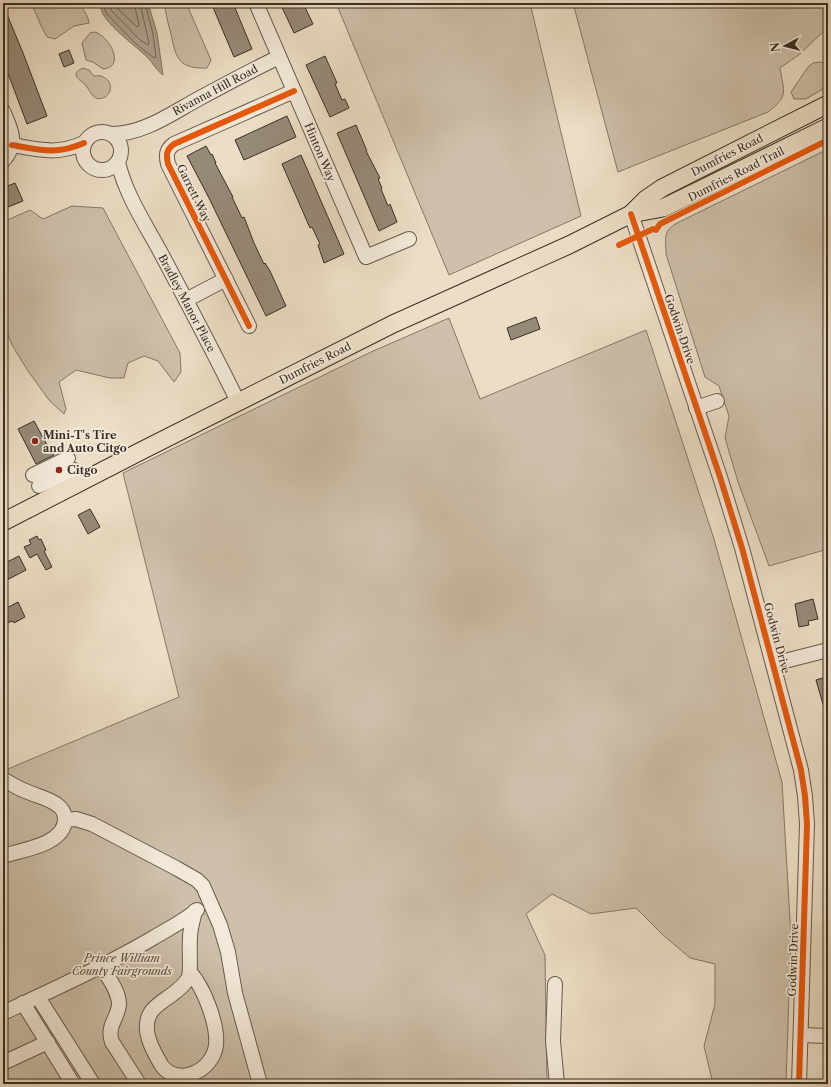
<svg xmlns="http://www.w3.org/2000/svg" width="831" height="1087" viewBox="0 0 831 1087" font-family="'Libre Caslon Text',serif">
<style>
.green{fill:#cec0ab;stroke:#847868}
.water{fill:#afa28f;stroke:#807465}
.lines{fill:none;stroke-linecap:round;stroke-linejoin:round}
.shore{stroke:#74685a;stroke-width:1}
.building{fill:#978a79;stroke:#3a2f25}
.minor-casing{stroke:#665b4d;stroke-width:16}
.major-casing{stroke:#3a2f25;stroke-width:19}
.minor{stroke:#f3eada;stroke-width:14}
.major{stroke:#ecdec6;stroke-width:17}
.cycleway-casing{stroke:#f3eada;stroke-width:8}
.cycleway{stroke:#e8590c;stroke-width:6}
.poi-dot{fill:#8f2418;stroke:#f3eada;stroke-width:1.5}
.labels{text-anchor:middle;stroke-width:3.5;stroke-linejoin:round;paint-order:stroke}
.street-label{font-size:11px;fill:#3a2f25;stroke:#f3eada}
.poi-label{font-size:11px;font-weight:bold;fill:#3a2f25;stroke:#f3eada;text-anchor:start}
.park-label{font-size:11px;font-style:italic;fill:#584c40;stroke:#f3eada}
</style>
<rect width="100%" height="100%" fill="#ecdec6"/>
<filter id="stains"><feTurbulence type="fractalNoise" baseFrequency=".005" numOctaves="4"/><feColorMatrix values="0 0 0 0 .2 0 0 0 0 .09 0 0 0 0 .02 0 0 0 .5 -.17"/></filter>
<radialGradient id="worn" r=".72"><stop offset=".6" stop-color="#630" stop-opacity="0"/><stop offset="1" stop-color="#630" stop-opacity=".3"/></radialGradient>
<!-- green -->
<g class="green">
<path d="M 31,3 C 39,3 70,1 75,3 C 83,6 88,16 89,23 L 74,26 L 55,39 L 47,37 C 40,26 37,14 31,3 Z"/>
<path d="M 164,3 L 186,3 L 211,60 L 207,68 C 179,69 176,59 171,34 C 168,24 166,13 164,3 Z"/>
<polygon points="336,3 530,3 581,216 449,275"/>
<path d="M 573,3 L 828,3 L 828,27 L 800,54 L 780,68 C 784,92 789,96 768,112 L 618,172 Z"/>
<path d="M 94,32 C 108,34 127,67 103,69 L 93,62 L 86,60 L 82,43 L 90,33 Z"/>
<polygon points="828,61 828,86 806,99 794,99 791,92 808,67 813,63 820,62 824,63"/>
<path d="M 83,68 L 89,70 L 94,76 C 97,76 100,75 103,77 C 112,80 113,92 105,97 C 94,103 91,92 86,86 C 83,81 67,75 83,68 Z"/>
<path d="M 828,149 L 828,549 L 769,566 L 738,482 L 725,438 L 729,416 L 719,386 L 705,377 L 666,254 C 666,237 662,231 679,222 Z"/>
<polygon points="72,206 103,208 180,353 181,372 174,382 158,361 144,356 128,363 124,378 110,378 76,370 59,382 66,409 64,414 49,400 28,371 12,345 3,322 3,222 30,210 43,219"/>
<polygon points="449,318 480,399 646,330 714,539 782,782 791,937 786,1084 713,1084 704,1046 715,1004 715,964 690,958 662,934 636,908 591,914 552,894 526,914 545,955 547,1084 3,1084 3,771 179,697 123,473 371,352"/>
</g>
<!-- water -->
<path class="water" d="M 104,3 L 148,3 L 157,33 L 163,75 C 157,71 153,63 147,57 C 136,46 102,22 101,8 Z"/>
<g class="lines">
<!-- shore -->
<g class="shore">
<polyline points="107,3 105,9 106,13 136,44 154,58 156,57 153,34 145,3"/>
<polyline points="112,3 111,10 140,40 148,45 149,43 140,3"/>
<polyline points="118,3 118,9 137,27 139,25 134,3"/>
</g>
</g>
<!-- building -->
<g class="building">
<polygon points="217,3 233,3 252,49 234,57 212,5"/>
<polygon points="280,3 303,3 313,24 294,33"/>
<polygon points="3,5 23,53 47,116 27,124 3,60"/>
<polygon points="69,50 74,63 64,67 59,54"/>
<polygon points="325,56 337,83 335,84 342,100 345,99 349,108 330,117 306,65"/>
<polygon points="287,116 296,137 244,160 235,140"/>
<polygon points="356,125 367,151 366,151 380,178 378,179 382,188 381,189 388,206 390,204 397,222 379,231 337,133"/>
<polygon points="206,146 211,155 212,154 216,163 215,163 233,197 232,197 242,218 244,217 254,243 264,264 265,263 270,271 286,306 266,316 209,198 187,156"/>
<polygon points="301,155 344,254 324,263 318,245 320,244 312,227 310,228 282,164"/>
<polygon points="15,183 23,201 3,209 3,188"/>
<polygon points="536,317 540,329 511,340 507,328"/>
<polygon points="34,421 52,454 53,453 54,455 36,464 18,429"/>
<polygon points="90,509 100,527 88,534 78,515"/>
<polygon points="37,536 39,540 41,539 46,550 44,551 52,567 46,570 37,554 30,558 24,547 31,544 29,540"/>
<polygon points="19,556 26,570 3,582 3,564"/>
<polygon points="813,599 818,619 808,621 809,625 799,627 795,604"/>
<polygon points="18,602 25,617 14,623 13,621 3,624 3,610"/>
<polygon points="826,677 826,681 828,681 828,710 825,711 816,680"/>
</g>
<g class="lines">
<!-- minor casing -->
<g class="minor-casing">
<g id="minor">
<polyline points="256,3 366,257 409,239"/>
<path d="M 3,111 C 11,130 19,143 3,161"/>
<circle cx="102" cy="151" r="19"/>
<path d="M 112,134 C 144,134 172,113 200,98 C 226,84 252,70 279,57"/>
<path d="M 12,145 C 40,150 57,155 84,143"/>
<path d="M 118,162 C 126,196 146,225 162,255 C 188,304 214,352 238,402"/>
<polyline points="631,214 720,477 742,548 801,770 805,796 807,824 799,1084"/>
<polyline points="186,300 226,279"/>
<path d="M 249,326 L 168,164 C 166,155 166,150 174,144 L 294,91"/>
<polyline points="696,408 717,401"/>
<polyline points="33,475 68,458"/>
<polyline points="39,486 74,470"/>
<polyline points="773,664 828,650"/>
<path d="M 3,779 C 11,784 19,789 28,792 C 37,796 47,798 56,804 C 61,807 65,813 65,819 C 65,845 21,850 3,856"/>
<polyline points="65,820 76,819 92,824 176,868 197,880 203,886 220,925 228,952 235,993 260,1084"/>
<path d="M 101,966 C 108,977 118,990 119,1003 C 119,1018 106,1025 112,1042 L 139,1084"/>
<path d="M 190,972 C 204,988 218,1024 216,1045 C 213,1071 178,1087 162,1066 C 153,1051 140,1029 151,1012 C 156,1005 163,1001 170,996 C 177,991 185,985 189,977 C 191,970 189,947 190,938 C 190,928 193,920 195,911"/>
<polyline points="555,984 553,1041 557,1084"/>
<polyline points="38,997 93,1084"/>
<polyline points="23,1003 73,1084"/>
<path d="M 3,1013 C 54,989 105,966 153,938 C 168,929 184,921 197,910"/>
<polyline points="801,1035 828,1036"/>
<polyline points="3,1063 48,1042"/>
</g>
</g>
<!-- major casing -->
<g class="major-casing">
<g id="major">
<polyline points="631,214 646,199 662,188 828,104"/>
<polyline points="3,522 143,450 393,324 569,245 631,214 663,208 828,127"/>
</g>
</g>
<!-- minor -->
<use href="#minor" class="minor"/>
<!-- major -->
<use href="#major" class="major"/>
<!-- cycleway casing -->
<g class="cycleway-casing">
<g id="cycleway">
<path d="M 12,145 C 40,150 57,155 84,143"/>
<polyline points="631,214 720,477 742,548 801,770 805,796 807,824 799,1084"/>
<polyline points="619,245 653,229 656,230 660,224 828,140"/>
<path d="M 249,326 L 168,164 C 166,155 166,150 174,144 L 294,91"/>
</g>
</g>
<!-- cycleway -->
<use href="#cycleway" class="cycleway"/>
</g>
<!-- markers -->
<g class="poi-dot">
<circle cx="35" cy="441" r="4"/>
<circle cx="59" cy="470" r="4"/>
</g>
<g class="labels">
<!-- street labels -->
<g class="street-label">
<text transform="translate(215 90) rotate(-28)" y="4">Rivanna Hill Road</text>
<text transform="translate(320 152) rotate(67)" y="4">Hinton Way</text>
<text transform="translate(727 155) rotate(-27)" y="4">Dumfries Road</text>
<text transform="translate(736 174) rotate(-27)" y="4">Dumfries Road Trail</text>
<text transform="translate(194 193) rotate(64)" y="4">Garrett Way</text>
<text transform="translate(187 303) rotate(62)" y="4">Bradley Manor Place</text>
<text transform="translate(680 329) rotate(71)" y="4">Godwin Drive</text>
<text transform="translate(315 363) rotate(-27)" y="4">Dumfries Road</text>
<text transform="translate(777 638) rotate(75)" y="4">Godwin Drive</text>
<text transform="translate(793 960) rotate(-88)" y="4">Godwin Drive</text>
</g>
<!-- poi labels -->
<g class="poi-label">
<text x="43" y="439">Mini-T's Tire<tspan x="43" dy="13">and Auto Citgo</tspan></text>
<text x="67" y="474">Citgo</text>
</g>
<!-- park labels -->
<g class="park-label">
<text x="122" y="962">Prince William<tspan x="122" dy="13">County Fairgrounds</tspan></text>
</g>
</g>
<!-- margin -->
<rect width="831" height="1087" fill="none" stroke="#ecdec6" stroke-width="16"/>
<rect x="4" y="4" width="823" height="1079" fill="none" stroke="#3a2f25" stroke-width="2"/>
<rect x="8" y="8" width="815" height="1071" fill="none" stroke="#3a2f25"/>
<!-- north arrow -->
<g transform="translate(785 46) rotate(263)" stroke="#f3eada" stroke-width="3" paint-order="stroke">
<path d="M0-3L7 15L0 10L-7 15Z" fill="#3a2f25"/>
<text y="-6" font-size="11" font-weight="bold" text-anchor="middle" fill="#3a2f25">N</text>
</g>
<rect width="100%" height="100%" filter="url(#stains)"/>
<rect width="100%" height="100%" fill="url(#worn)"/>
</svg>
